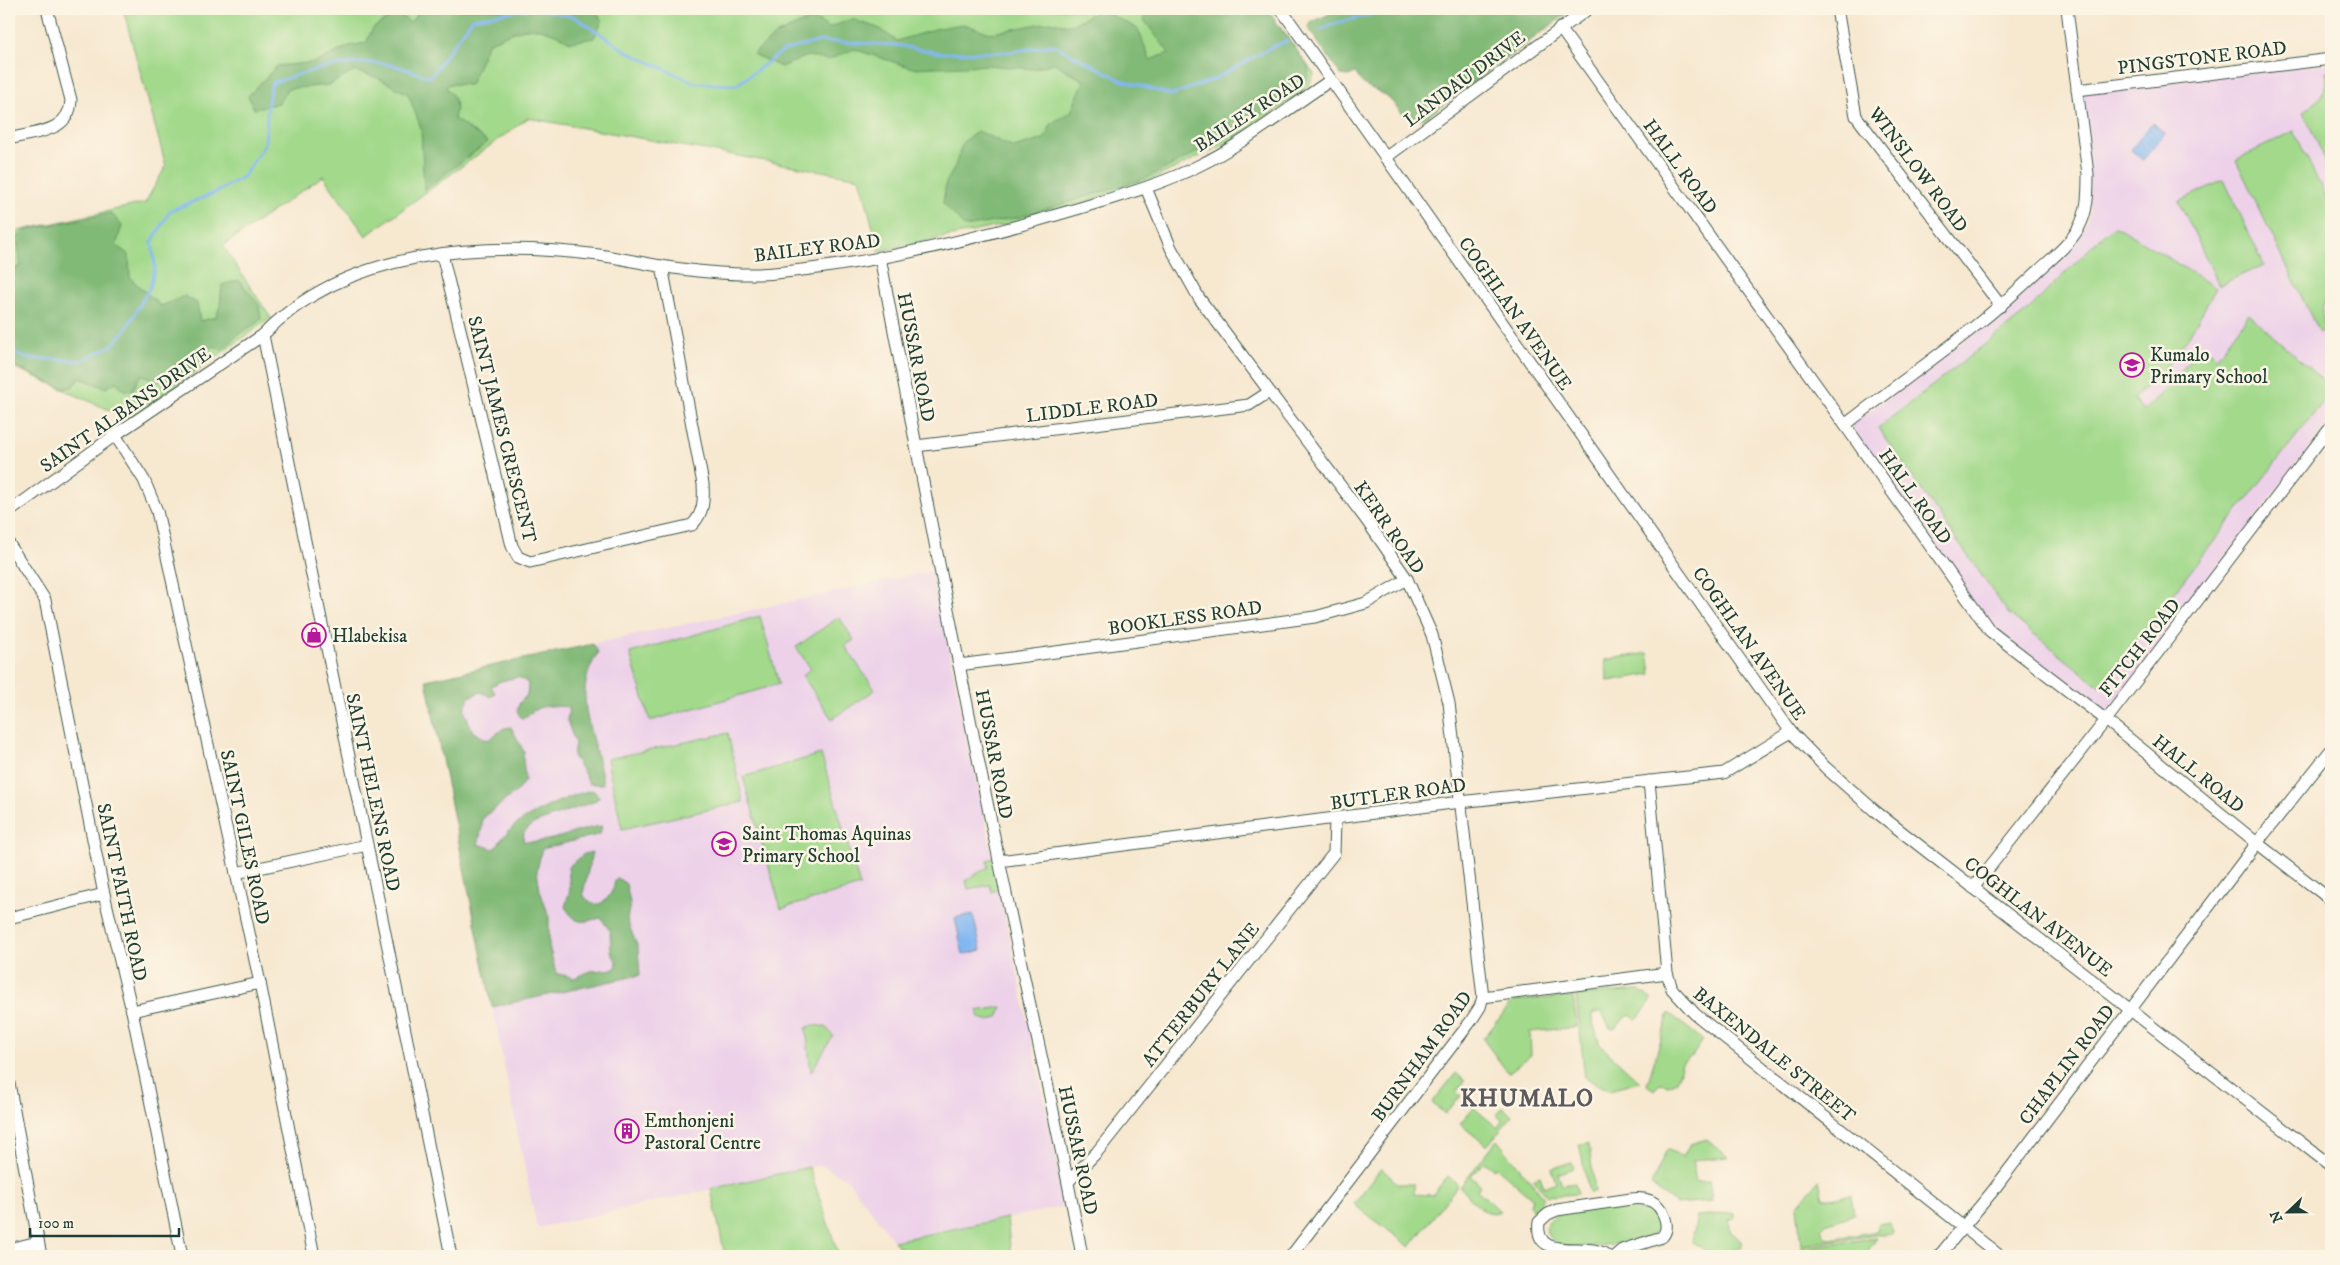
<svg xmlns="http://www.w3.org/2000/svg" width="2340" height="1265" viewBox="0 0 2340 1265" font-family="'IM FELL DW Pica',serif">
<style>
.built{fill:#edd1e9}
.green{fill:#a2d98b;stroke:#608b60}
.forest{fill:#81b977;stroke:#507b56}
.water{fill:#84b7f1;stroke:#527a92}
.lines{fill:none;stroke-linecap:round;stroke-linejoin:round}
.stream{stroke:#84b7f1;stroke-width:3}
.minor-casing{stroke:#3f574b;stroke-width:13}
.minor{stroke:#fff;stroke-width:11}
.labels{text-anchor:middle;stroke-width:5;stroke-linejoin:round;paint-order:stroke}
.street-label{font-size:19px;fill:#1f3d34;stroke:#fcf5e5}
.poi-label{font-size:19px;fill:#1f3d34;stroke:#fcf5e5;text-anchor:start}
.district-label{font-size:24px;font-weight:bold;letter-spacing:1px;fill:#5d595e;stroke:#fcf5e5}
</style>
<rect width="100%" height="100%" fill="#fcf5e5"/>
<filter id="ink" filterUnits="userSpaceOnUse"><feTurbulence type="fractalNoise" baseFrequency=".02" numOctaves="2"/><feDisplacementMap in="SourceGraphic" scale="10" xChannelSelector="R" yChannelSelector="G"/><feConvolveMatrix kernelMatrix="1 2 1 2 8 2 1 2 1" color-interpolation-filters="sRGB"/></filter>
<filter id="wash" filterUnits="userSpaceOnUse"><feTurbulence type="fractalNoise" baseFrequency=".0096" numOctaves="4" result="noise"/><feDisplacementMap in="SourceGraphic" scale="20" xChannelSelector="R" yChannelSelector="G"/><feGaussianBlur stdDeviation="1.12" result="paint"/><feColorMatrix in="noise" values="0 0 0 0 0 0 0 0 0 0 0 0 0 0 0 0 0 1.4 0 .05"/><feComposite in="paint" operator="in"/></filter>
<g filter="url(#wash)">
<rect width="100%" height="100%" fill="#f7e8d0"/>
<!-- built -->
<g class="built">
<polygon points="2331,63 2331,419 2105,715 1992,629 1851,426 2005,310 2076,245 2090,212 2081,93"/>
<polygon points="932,571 1067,1206 894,1241 847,1179 821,1165 537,1228 426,680"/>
</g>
<!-- green -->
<g class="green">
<polygon points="123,9 1267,9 1314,74 1309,85 1303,91 1239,137 1149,181 1024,221 879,251 860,178 528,118 366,236 323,176 223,246 271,318 129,419 9,365 9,233 145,203 166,166"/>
<path d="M 2331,70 L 2331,172 L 2303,112 C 2320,96 2328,99 2326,71 Z"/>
<path d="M 2294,131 L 2331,208 L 2329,248 C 2338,267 2327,290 2323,310 C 2322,316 2323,323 2324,330 L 2319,333 L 2236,160 Z"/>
<polygon points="2224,180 2264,265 2219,285 2179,201"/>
<polygon points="2113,227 2122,229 2216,288 2189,336 2164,370 2133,399 2143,411 2173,382 2201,345 2217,357 2249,314 2331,388 2331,392 2100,687 2008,613 1878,428 2025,313 2101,237"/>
<polygon points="760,616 779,684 650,721 630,653"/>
<polygon points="839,617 854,640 845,646 875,690 832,719 802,675 811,669 796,647"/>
<polygon points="1648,653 1651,674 1608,681 1605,660"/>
<polygon points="728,733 743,802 622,829 607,759"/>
<polygon points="821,754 860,886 781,909 743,777"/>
<polygon points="997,857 1003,888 992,892 990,885 968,889 966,880 988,867 987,860"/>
<polygon points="1639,990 1652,1000 1636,1020 1630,1014 1614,1029 1610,1028 1601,1011 1592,1014 1592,1019 1600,1045 1640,1082 1609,1090 1585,1078 1576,995"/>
<polygon points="1573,996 1577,1027 1530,1032 1531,1055 1508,1073 1483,1039 1513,1001"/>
<polygon points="1002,1007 999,1016 990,1021 979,1018 977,1011"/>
<polygon points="1669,1013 1703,1040 1693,1055 1682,1063 1677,1081 1669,1085 1661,1083 1654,1090 1647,1085"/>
<polygon points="813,1025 826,1027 833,1036 811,1072 806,1028"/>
<polygon points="1456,1073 1465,1081 1456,1092 1461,1096 1445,1114 1432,1103"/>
<polygon points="1503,1107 1512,1116 1487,1146 1460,1124 1474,1108 1498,1128 1503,1121 1496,1115"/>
<polygon points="1707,1139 1728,1157 1692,1160 1696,1182 1709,1181 1712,1201 1676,1204 1651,1185 1667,1149 1683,1157 1690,1144"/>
<path d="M 1497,1140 L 1544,1198 L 1532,1211 L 1530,1205 L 1532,1198 L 1496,1167 L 1494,1169 L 1484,1162 L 1471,1176 L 1480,1186 L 1477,1190 L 1500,1211 C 1484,1219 1470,1197 1460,1187 Z"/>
<polygon points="1589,1143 1595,1192 1589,1192 1579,1144"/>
<polygon points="1571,1162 1574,1168 1558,1174 1562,1185 1575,1183 1578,1194 1547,1196 1533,1179 1540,1176 1544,1187 1556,1182 1551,1169"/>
<polygon points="809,1167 839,1256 725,1256 711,1189"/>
<polygon points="1381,1168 1398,1184 1414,1184 1414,1194 1432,1195 1448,1176 1458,1185 1410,1247 1354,1204"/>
<polygon points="1819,1180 1823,1199 1851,1195 1854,1214 1826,1224 1821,1229 1825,1238 1830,1239 1878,1231 1877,1224 1890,1222 1892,1233 1801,1245 1797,1206"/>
<path d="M 1650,1203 L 1659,1216 L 1661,1228 C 1646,1245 1583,1247 1561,1248 C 1543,1234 1539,1223 1562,1212 Z"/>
<path d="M 1734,1213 L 1735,1218 L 1729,1220 L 1730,1231 L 1741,1241 L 1742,1248 L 1736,1248 L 1736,1252 C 1722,1264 1705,1249 1692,1242 L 1697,1216 Z"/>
<polygon points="1007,1218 1011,1256 907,1256 894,1241"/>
<polygon points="1877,1238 1864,1256 1804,1256 1801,1254 1801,1247"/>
</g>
<!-- forest -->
<g class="forest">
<path d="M 422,9 L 594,9 L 602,21 L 594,38 L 570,42 C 535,21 524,27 488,43 L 470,85 L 450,84 L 446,88 C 457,98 457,106 454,119 L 488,142 L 424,190 L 421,128 L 408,94 L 378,78 L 355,71 L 329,85 L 287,89 L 279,103 L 254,109 L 248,96 L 277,66 L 317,62 L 349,46 L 366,43 L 373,28 L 397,13 L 410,22 Z"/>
<polygon points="1101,9 1138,29 1150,60 1169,53 1144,20 1147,9 1267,9 1309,68 1308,76 1303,84 1237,132 1147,178 1021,217 965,227 943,203 946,183 955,166 963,142 978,131 1014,148 1044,139 1052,123 1071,112 1084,81 1054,63 1033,69 987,65 912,68 854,49 828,60 808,56 781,67 753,54 777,34 813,18 829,28 852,19 878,28 897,41 939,28 963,24 991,33 1050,22 1071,25"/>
<path d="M 1340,9 L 1573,9 L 1426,118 C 1401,122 1402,110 1387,97 C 1374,86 1364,91 1356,73 L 1348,76 L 1341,75 L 1308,28 L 1310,23 Z"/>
<path d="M 111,213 L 122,226 L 116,245 L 129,255 L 130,278 L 161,306 L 185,296 L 197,303 L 200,321 L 216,317 L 220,306 L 222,285 L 239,280 L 259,305 L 261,319 C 254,327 244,329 237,336 C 232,341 228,345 221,350 L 214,346 L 193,358 L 191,371 C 168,388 167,383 141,375 L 132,391 L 124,390 L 116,382 L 106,388 L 80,378 L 72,387 L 64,389 L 9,364 L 9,271 L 21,266 L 17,238 L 25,230 Z"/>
<path d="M 593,644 L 598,652 C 595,659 590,666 588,674 C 577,709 599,749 603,784 L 589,784 L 584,773 L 573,756 L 575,743 L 567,720 L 569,707 C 552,706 538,703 527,717 L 521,718 L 517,711 L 520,702 L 527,695 L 528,683 L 518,677 L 501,681 L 491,686 L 495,693 L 491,697 L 481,692 L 469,697 L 464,710 L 473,732 L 488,740 L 504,728 L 511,727 L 524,752 L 523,758 L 525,780 L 518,790 L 482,819 L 482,828 L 478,844 L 494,849 C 499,843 503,836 509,831 C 522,816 574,793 593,790 L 600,797 L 593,802 L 535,823 L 524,832 L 523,841 C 549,845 576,829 602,826 L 600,834 L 593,836 L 542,849 L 537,870 L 540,891 L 549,916 L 549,946 L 556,973 L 574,978 L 591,971 L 615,969 L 617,963 L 611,951 L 610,931 L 601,918 C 580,922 578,926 565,907 L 570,889 L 568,867 L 584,854 L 592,852 L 583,894 C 596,916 613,898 615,880 L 618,878 L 626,884 L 630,903 L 627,920 L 638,948 L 640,975 L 492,1007 L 426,680 Z"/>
</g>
<!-- water -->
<g class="water">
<polygon points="2152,123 2165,133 2143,160 2131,150"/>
<polygon points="973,914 981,950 963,955 955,918"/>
</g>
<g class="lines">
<!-- stream -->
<g class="stream">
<polyline points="539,9 575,17 628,52 695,83 737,85 783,51 821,41 895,45 940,53 1009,52 1054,45 1121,80 1171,95 1215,79 1272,47 1287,41"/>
<polyline points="1321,30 1336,23 1394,9"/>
<path d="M 9,349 L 25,358 L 81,361 L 111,346 L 125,331 L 150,287 L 155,267 L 152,242 L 170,211 L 217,192 L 244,176 L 265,144 L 268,101 L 272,83 C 307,71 348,59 386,64 C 400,66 416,73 430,77 L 473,18 L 527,9"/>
</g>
</g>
</g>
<g filter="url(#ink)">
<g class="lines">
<!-- minor casing -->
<g class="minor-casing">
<g id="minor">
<polyline points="1281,9 1791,732 1826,768 1875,811 2331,1166"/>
<polyline points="1837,9 1856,116 2001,306"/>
<polyline points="1560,28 1845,425 1990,631 2106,720 2257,843 2331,900"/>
<polyline points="2077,90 2331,59"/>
<path d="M 9,139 C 34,132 70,133 71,100 L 47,9"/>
<polyline points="1385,158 1588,9"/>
<polyline points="1146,188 1171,248 1199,298 1367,521 1407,579 1432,635 1449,703 1483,997"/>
<path d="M 442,254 L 512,546 L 518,557 L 530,562 L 692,525 C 704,513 704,500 703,484 L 662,266"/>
<path d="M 880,257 C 918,458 957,660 999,860 C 1026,992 1058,1123 1082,1256"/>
<polyline points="263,335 451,1256"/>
<path d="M 1845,425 C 1909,375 1977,330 2036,273 C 2050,260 2068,246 2078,229 C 2088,212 2088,193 2088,174 L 2067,9"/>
<polyline points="115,435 144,480 157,511 260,983 314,1256"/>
<polyline points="916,446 1249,405 1269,392"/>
<path d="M 9,512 L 115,435 L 263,335 C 346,248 486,241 599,255 C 620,258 640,263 661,266 C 699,272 747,277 785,272 C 882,262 987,236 1080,208 C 1119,196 1160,185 1198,166 C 1245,143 1287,109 1331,80"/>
<polyline points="9,544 45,600 104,894 132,1011 182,1256"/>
<polyline points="959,665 1315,617 1366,603 1407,579"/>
<polyline points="1649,781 1667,973 1672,989 1695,1014 2000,1256"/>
<polyline points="999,861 1460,802 1724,773 1791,732"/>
<polyline points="236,873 367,845"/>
<polyline points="1973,888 2106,720 2331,426"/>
<polyline points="9,918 104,894"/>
<polyline points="132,1011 260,983"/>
<polyline points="9,1083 41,1256"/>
<polyline points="1069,1181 1097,1152 1334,853 1335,820"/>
<polyline points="9,1249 38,1242"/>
<polyline points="1291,1256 1471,1021 1480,1007 1483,997 1667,973"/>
<path d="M 1607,1256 C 1592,1239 1533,1265 1539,1222 L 1548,1214 L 1557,1210 L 1631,1199 C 1638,1198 1644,1198 1651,1201 C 1662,1206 1672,1226 1662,1237 L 1622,1250 L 1615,1256"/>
<polyline points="1939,1256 1992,1192 2257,843 2331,750"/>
</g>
</g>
<!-- minor -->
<use href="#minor" class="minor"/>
</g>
</g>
<!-- icons -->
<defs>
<g id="school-ring" transform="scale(1.25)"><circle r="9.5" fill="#fcf5e5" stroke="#b5179e" stroke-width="1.5"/><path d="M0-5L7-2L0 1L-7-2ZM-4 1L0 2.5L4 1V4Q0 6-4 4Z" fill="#b5179e"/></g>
<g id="shop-ring" transform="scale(1.25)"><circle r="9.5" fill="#fcf5e5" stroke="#b5179e" stroke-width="1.5"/><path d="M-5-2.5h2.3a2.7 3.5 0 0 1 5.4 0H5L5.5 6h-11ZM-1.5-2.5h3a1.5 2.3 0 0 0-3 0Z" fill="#b5179e"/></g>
<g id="building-ring" transform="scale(1.25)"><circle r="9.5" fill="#fcf5e5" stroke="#b5179e" stroke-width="1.5"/><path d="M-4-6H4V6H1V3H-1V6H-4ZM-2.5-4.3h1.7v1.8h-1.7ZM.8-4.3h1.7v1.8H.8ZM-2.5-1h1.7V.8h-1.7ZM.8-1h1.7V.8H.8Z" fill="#b5179e"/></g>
</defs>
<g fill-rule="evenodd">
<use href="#school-ring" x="2132" y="365"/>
<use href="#shop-ring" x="314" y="635"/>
<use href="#school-ring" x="724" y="844"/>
<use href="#building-ring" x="627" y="1131"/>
</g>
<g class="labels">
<!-- street labels -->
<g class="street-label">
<text transform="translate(2202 57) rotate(-7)" y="7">PINGSTONE ROAD</text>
<text transform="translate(1464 78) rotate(-37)" y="7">LANDAU DRIVE</text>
<text transform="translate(1249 112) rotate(-33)" y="7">BAILEY ROAD</text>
<text transform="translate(1681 166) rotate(54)" y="7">HALL ROAD</text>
<text transform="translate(1919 169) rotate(53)" y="7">WINSLOW ROAD</text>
<text transform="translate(817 247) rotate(-7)" y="7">BAILEY ROAD</text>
<text transform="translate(1516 313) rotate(55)" y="7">COGHLAN AVENUE</text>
<text transform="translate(917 357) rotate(79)" y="7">HUSSAR ROAD</text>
<text transform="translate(1092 407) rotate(-7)" y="7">LIDDLE ROAD</text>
<text transform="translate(125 409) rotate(-35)" y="7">SAINT ALBANS DRIVE</text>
<text transform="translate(503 429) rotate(76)" y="7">SAINT JAMES CRESCENT</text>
<text transform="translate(1916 496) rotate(55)" y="7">HALL ROAD</text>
<text transform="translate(1390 527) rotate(55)" y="7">KERR ROAD</text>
<text transform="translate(1185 617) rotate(-8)" y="7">BOOKLESS ROAD</text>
<text transform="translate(1750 643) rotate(55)" y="7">COGHLAN AVENUE</text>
<text transform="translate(2139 647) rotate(-52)" y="7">FITCH ROAD</text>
<text transform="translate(995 754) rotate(79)" y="7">HUSSAR ROAD</text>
<text transform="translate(2199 773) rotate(39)" y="7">HALL ROAD</text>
<text transform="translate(374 792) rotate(78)" y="7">SAINT HELENS ROAD</text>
<text transform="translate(1398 793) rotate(-8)" y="7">BUTLER ROAD</text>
<text transform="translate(246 837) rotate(78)" y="7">SAINT GILES ROAD</text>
<text transform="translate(123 892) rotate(78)" y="7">SAINT FAITH ROAD</text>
<text transform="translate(2039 916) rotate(38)" y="7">COGHLAN AVENUE</text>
<text transform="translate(1200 994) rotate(-52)" y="7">ATTERBURY LANE</text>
<text transform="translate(1775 1054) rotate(39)" y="7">BAXENDALE STREET</text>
<text transform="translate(1421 1056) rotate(-54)" y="7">BURNHAM ROAD</text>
<text transform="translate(2066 1064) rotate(-53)" y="7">CHAPLIN ROAD</text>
<text transform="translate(1079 1150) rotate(78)" y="7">HUSSAR ROAD</text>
</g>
<!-- poi labels -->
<g class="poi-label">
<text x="2150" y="361">Kumalo<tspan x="2150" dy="22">Primary School</tspan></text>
<text x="332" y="642">Hlabekisa</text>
<text x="742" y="840">Saint Thomas Aquinas<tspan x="742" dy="22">Primary School</tspan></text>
<text x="644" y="1127">Emthonjeni<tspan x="644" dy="22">Pastoral Centre</tspan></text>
</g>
<!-- district labels -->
<g class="district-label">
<text x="1527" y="1106">KHUMALO</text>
</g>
</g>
<!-- margin -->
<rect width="2340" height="1265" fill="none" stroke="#fcf5e5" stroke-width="30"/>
<!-- north arrow -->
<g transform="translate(2288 1212) rotate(248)" stroke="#fcf5e5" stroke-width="4" paint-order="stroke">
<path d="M0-4L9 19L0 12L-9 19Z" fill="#1f3d34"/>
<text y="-8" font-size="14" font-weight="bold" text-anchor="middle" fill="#1f3d34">N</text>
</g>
<!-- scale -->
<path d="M30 1228v8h149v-8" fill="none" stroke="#1f3d34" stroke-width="2.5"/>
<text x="38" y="1228" font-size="15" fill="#1f3d34" stroke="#fcf5e5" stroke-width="4" paint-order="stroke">100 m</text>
</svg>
